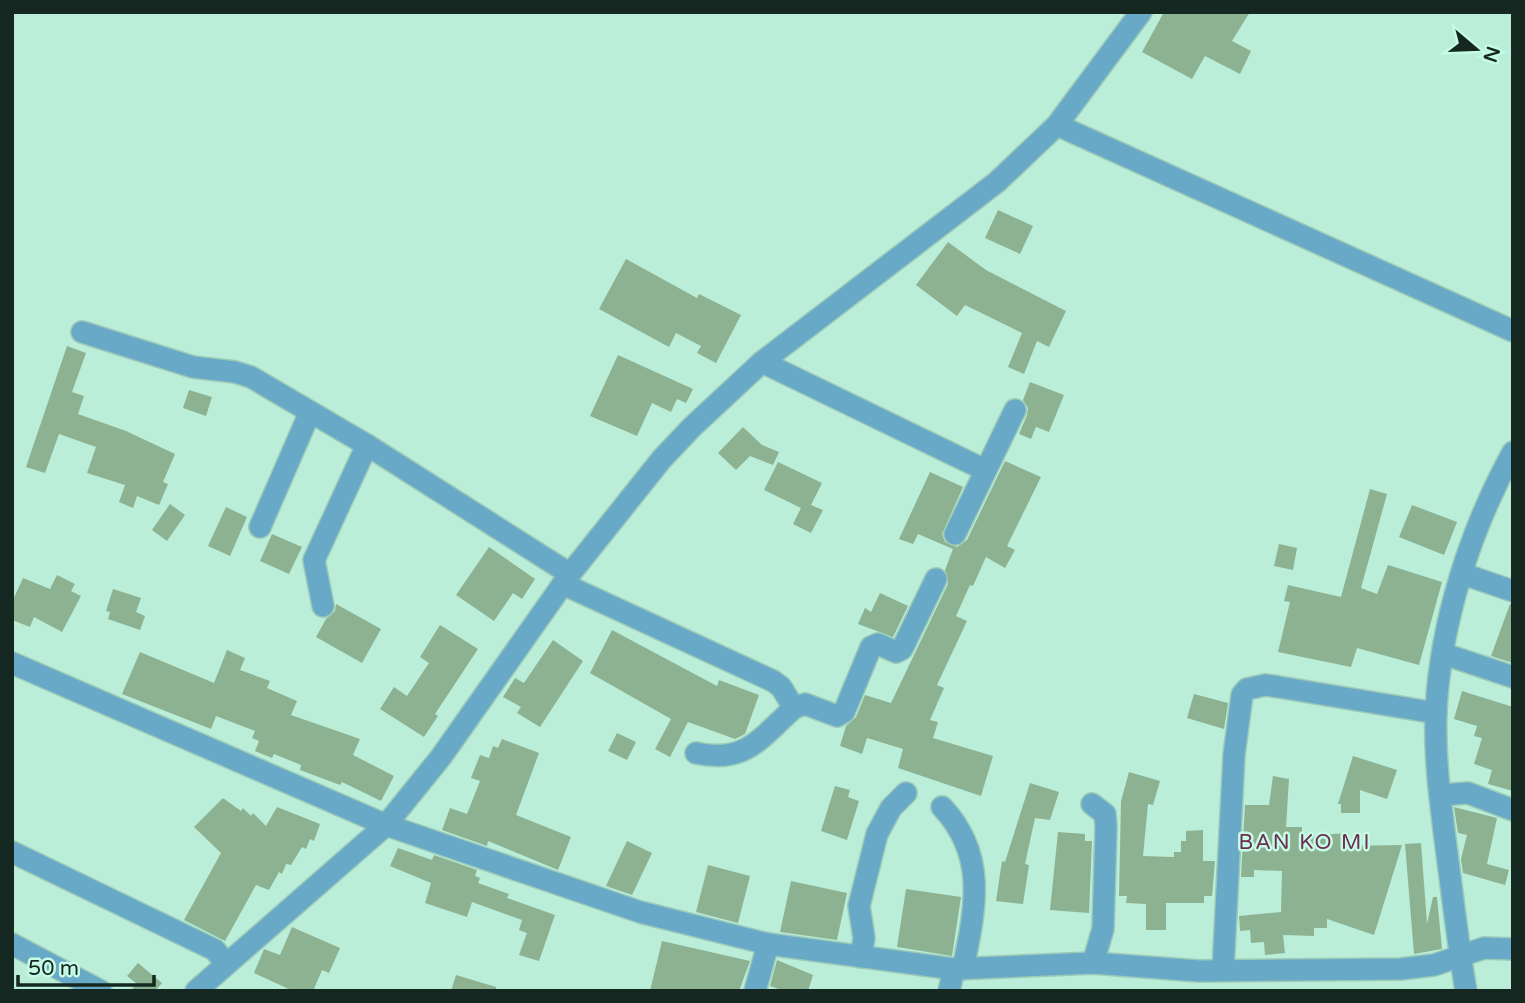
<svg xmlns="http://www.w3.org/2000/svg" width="1525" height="1003" viewBox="0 0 1525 1003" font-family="'Varela Round',sans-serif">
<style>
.building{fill:#8db292}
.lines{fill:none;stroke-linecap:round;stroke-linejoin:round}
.minor-casing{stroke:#9ccab8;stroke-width:24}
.minor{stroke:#68a9c7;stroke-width:21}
.labels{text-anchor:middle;stroke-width:5;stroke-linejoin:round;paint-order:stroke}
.quarter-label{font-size:21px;letter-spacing:2px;fill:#6d2d50;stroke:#c6fbe6}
</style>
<rect width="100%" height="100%" fill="#baeed9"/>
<!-- building -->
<g class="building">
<polygon points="1164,12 1250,12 1232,41 1251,51 1240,74 1205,56 1192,79 1142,52"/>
<polygon points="998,210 1033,226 1020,254 985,238"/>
<polygon points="948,242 986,270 1066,311 1049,347 1037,341 1024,374 1008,367 1022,333 965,305 957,316 916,285"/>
<polygon points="626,259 697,298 699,294 741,315 716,363 697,353 701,346 676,333 669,347 599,309"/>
<polygon points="67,346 86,353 72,392 84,396 78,414 126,431 175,454 163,482 168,484 159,505 137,496 133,508 119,502 125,485 87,473 96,447 59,434 45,473 26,467"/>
<polygon points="618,355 693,389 686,403 677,399 671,412 652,403 637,436 590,416"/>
<polygon points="1030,382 1064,395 1049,432 1036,427 1031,439 1019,434 1027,415 1028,408 1023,400"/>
<polygon points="189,390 212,397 206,416 183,408"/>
<polygon points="743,427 762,445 779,452 773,465 750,456 736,470 718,453"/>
<polygon points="1005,461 1041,477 1007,546 1015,550 1005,568 986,557 973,586 970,585 956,616 967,621 937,685 944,688 930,720 938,722 933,738 993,756 981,796 898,768 903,749 867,738 862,754 840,746 846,726 856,717 865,695 891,703 948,584 945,570 953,549 918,534 913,544 899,539 930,472 963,487 942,534 945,542 957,547 967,540"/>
<polygon points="778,462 822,483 811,505 823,510 811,533 793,524 801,508 764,490"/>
<polygon points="1370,489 1387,494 1361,588 1377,594 1388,565 1442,582 1419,665 1357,648 1351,667 1278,652 1290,602 1284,601 1288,585 1341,597"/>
<polygon points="170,504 185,515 167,541 152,530"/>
<polygon points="1412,505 1457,522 1444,555 1399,537"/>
<polygon points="226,507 247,517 230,556 208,546"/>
<polygon points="272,534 302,547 289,574 260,561"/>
<polygon points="1279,544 1297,548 1293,570 1274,566"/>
<polygon points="489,547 535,579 522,599 513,593 494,621 456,595"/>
<polygon points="57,575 75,584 71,591 81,596 62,632 34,617 30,627 12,620 12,602 23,578 50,589"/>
<polygon points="113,589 141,598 136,612 145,616 140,630 108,619 110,612 106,611"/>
<polygon points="880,593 908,606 893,637 858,624 865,608 871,612"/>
<polygon points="336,604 381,629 362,663 316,637 326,619 335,611"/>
<polygon points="1510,604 1513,604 1513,663 1491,656"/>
<polygon points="440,625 478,649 435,714 438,716 424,737 380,709 394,687 407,696 429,663 420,657"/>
<polygon points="612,630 717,686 719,680 759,695 745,734 735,739 688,722 670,757 655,749 671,719 590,673"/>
<polygon points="553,640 583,661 540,727 517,713 521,707 503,697 515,678 524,683"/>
<polygon points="227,650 245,658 240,670 270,681 267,688 297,701 291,715 360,739 353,755 394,776 381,801 342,782 340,785 300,770 301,765 274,754 272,758 255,751 259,741 252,738 255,731 216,716 211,729 122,694 140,652 214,683"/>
<polygon points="1462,691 1513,707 1513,791 1488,784 1492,770 1474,764 1482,738 1474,736 1477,726 1454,719"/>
<polygon points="1194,694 1228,703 1224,729 1187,718"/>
<polygon points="617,733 636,742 627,760 608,751"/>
<polygon points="502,739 539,753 516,815 571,837 558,870 488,841 487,846 442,830 450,808 467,814 480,781 471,778 480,755 489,758 493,746 498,748"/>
<polygon points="1353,756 1397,770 1387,799 1360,790 1360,813 1341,813 1341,804 1338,804"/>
<polygon points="1129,772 1160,781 1153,805 1148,804 1143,856 1174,857 1174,852 1181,852 1181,841 1186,841 1186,831 1203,830 1203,861 1215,861 1212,896 1204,896 1204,903 1166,903 1166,930 1146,930 1146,904 1126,903 1127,896 1119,896 1121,801"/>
<polygon points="1273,776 1289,779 1286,827 1302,827 1302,836 1349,833 1349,846 1402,845 1374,935 1327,919 1327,928 1314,928 1314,936 1283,935 1285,953 1265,955 1264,942 1251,943 1250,930 1240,931 1239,916 1281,912 1282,871 1254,870 1254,877 1241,877 1245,805 1269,805"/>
<polygon points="1030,783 1059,792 1050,820 1035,818 1025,864 1029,865 1023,904 996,901 1002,861 1005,862"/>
<polygon points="835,786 850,790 848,797 859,801 847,840 821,831"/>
<polygon points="223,798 241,811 243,808 251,816 253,813 266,826 277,807 320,824 314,841 310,839 306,849 302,847 291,865 286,864 282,874 279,872 269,890 256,885 225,941 184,920 221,853 194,827"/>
<polygon points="1454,807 1497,818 1487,864 1509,870 1505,885 1463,873 1461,859 1467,835 1458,833"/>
<polygon points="1058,832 1085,834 1085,841 1092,841 1089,913 1050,910"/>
<polygon points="627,841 652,853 632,895 606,886"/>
<polygon points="1421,843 1427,924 1433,897 1437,897 1442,949 1414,954 1405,844"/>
<polygon points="398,848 432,860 434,855 477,870 475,876 480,878 478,883 509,894 507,898 555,915 539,961 519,955 527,933 519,930 522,920 472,902 467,917 425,903 431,883 390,866"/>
<polygon points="708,865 750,876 738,923 696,912"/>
<polygon points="791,881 847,893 837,940 780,932"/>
<polygon points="906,889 961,897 952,956 897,947"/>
<polygon points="292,927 340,948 329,973 322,970 313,991 293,991 254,973 264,949 280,955"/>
<polygon points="662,941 750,961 739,991 650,991"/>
<polygon points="777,960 813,975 808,991 784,991 770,986"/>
<polygon points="138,963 162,983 155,991 131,991 136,983 127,976"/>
<polygon points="456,975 496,987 496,991 451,991"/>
</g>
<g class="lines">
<!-- minor casing -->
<g class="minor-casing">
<g id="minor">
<polyline points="1057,125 1513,331"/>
<polyline points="82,332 193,367 235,372 251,377 367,445 570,574"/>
<polyline points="762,362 985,470"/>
<polyline points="260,527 310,412"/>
<polyline points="955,534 1015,410"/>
<polyline points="1463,574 1513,591"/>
<polyline points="563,584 773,681 781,687 794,708 805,704 837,716 844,712 871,647 878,644 896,652 902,649 936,579"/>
<polyline points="323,606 314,560 367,445"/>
<polyline points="1444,654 1513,677"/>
<polyline points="12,663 386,825 640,912 768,944 954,969 1093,963 1199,971 1401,969 1434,965 1484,948 1513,949"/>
<path d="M 696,753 C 746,764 760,738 794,708"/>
<polyline points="1440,795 1468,793 1513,810"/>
<polyline points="1092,804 1105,814 1106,827 1103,929 1093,963"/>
<path d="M 942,807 C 988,856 975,909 963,969"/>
<polyline points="12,852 215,950 226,964"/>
<polyline points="12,944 101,991"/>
<polyline points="861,957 864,938 859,906 877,834 891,808 906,793"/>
<polyline points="1223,970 1234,755 1242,695 1247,689 1265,685 1279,687 1436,713"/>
<polyline points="196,991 386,825 441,757 570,574 661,460 691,428 762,362 997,182 1057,125 1141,12"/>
<polyline points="755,991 768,944"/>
<polyline points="949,991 954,969"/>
<path d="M 1466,991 C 1458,945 1453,899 1447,854 C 1441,807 1434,758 1436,710 C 1441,621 1470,530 1513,452"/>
</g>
</g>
<!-- minor -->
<use href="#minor" class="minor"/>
</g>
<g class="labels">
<!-- quarter labels -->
<g class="quarter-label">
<text x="1305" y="849">BAN KO MI</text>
</g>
</g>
<!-- border -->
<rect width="1525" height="1003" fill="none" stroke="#142821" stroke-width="28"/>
<!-- north arrow -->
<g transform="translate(1476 49) rotate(109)" stroke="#c6fbe6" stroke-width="5" paint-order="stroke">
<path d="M0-5L12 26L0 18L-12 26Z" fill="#142821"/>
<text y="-10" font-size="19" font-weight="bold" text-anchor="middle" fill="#142821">N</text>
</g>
<!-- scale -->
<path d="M18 975v10h136v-10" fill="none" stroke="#142821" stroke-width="3.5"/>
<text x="28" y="975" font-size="21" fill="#142821" stroke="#c6fbe6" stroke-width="5" paint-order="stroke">50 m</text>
</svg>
